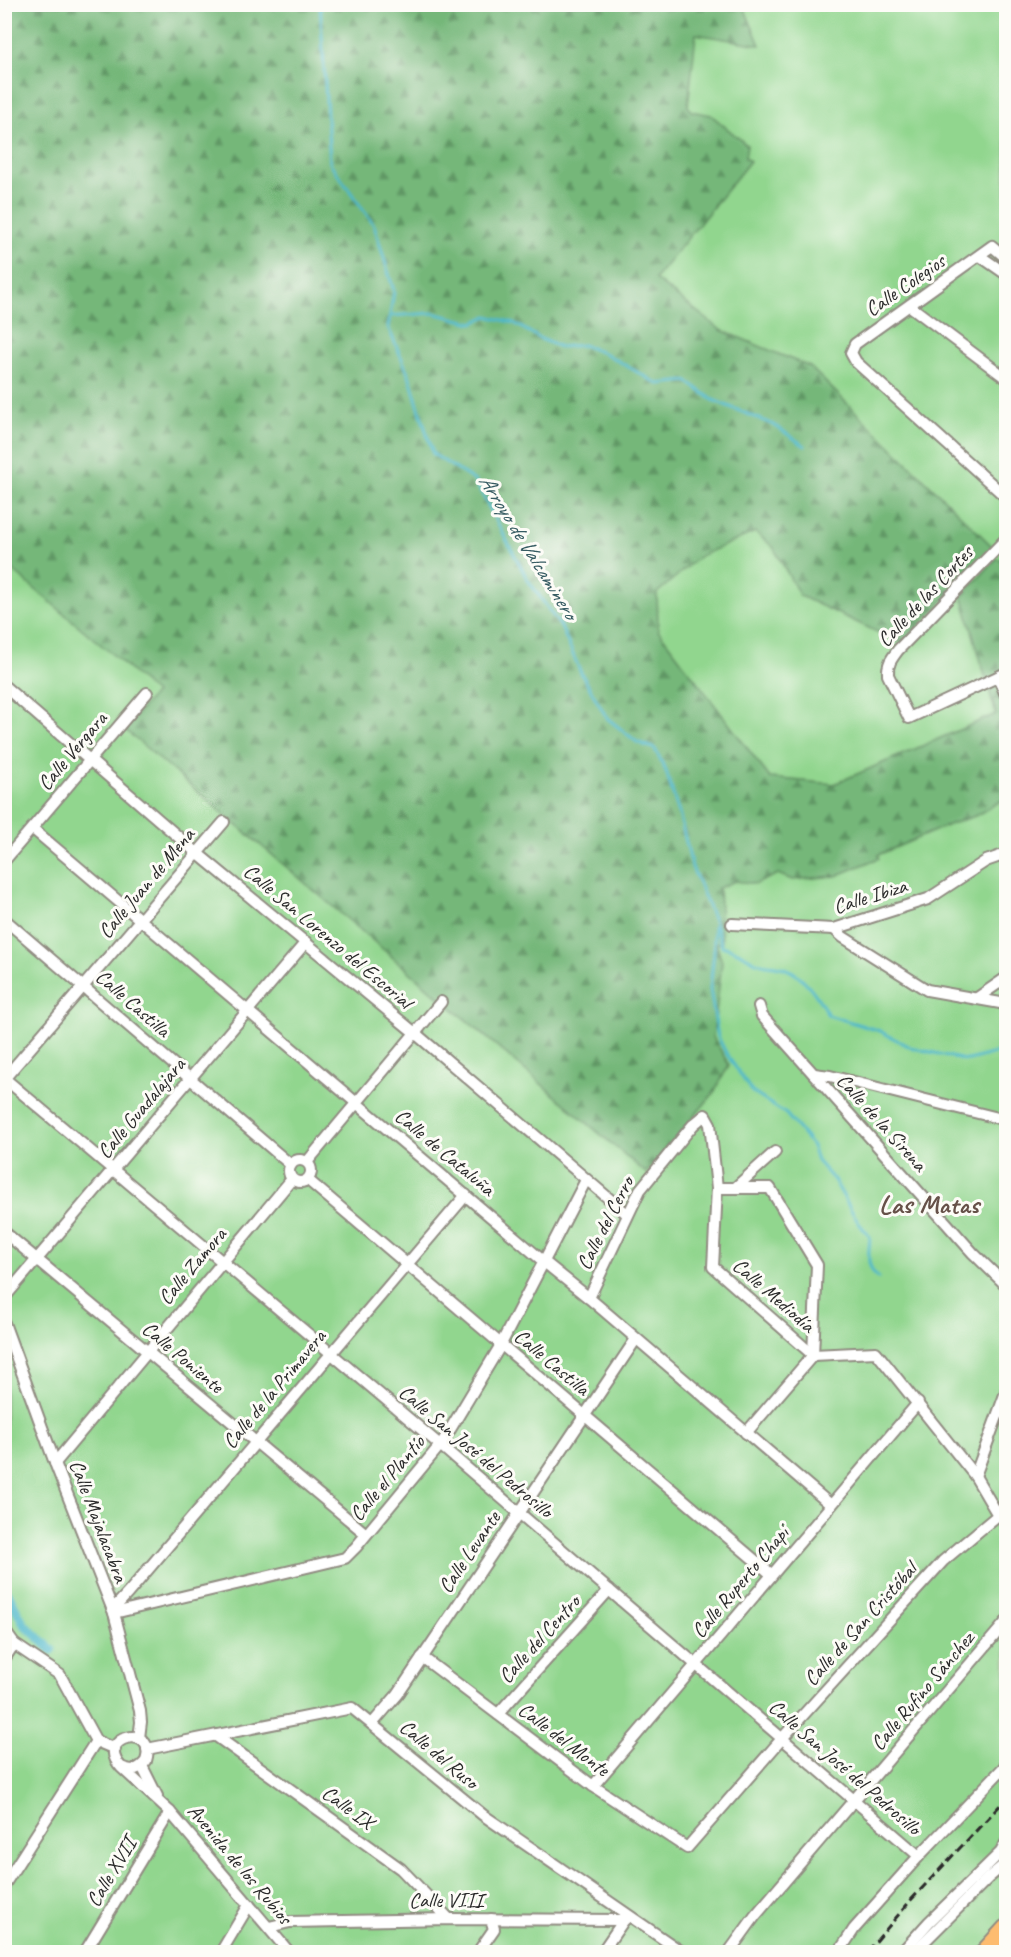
<svg xmlns="http://www.w3.org/2000/svg" width="1011" height="1957" viewBox="0 0 1011 1957" font-family="Caveat,sans-serif">
<style>
.green{fill:#91d68e;stroke:#5e805c;stroke-width:1.5}
.forest{fill:url(#forest-firs);stroke:#507152;stroke-width:1.5}
.lines{fill:none;stroke-linecap:round;stroke-linejoin:round}
.stream{stroke:#4eb8ca;stroke-width:3}
.canal{stroke:#4eb8ca;stroke-width:9}
.minor-casing{stroke:#918c82;stroke-width:14}
.highway-casing{stroke:#918c82;stroke-width:20}
.minor{stroke:#fff;stroke-width:10}
.highway{stroke:#fdbc6f;stroke-width:16}
.rail{stroke:#2b2b2b;stroke-width:3;stroke-dasharray:9 4.5;stroke-linecap:butt}
.labels{text-anchor:middle;stroke-width:6;stroke-linejoin:round;paint-order:stroke}
.street-label{font-size:21px;fill:#2b2b2b;stroke:#fdfcf7}
.water-label{font-size:22px;font-style:italic;fill:#375c63;stroke:#fdfcf7}
.district-label{font-size:27px;font-weight:bold;fill:#665149;stroke:#fdfcf7}
</style>
<defs>
<pattern id="forest-firs" width="22" height="20" patternUnits="userSpaceOnUse" patternTransform="scale(1.5)"><rect width="22" height="20" fill="#74b779"/><path d="M5 1l3.5 6h-7zM16 11l3.5 6h-7z" fill="#5f9563"/></pattern>
</defs>
<rect width="100%" height="100%" fill="#fdfcf7"/>
<filter id="ink" filterUnits="userSpaceOnUse"><feTurbulence type="fractalNoise" baseFrequency=".0167" numOctaves="2"/><feDisplacementMap in="SourceGraphic" scale="12" xChannelSelector="R" yChannelSelector="G"/><feConvolveMatrix kernelMatrix="1 2 1 2 8 2 1 2 1" color-interpolation-filters="sRGB"/></filter>
<filter id="wash" filterUnits="userSpaceOnUse"><feTurbulence type="fractalNoise" baseFrequency=".008" numOctaves="4" result="noise"/><feDisplacementMap in="SourceGraphic" scale="24" xChannelSelector="R" yChannelSelector="G"/><feGaussianBlur stdDeviation="1.35" result="paint"/><feColorMatrix in="noise" values="0 0 0 0 0 0 0 0 0 0 0 0 0 0 0 0 0 1.4 0 .05"/><feComposite in="paint" operator="in"/></filter>
<g filter="url(#wash)">
<rect width="100%" height="100%" fill="#f7ecda"/>
<!-- green -->
<rect class="green" x="5" y="5" width="1001" height="1947"/>
<!-- forest -->
<polygon class="forest" points="4,5 743,5 760,45 696,34 688,106 691,111 711,115 747,145 745,158 750,161 655,279 721,330 810,367 994,548 901,643 800,596 773,547 755,532 700,556 657,593 658,630 770,778 834,784 996,714 962,596 997,558 1006,562 1006,798 975,816 951,824 878,855 879,858 836,876 792,880 778,874 756,884 735,881 719,888 722,944 716,943 722,962 713,1037 729,1065 713,1094 646,1173 124,729 155,693 119,660 5,564"/>
<g class="lines">
<!-- stream -->
<g class="stream">
<path d="M 320,4 L 330,163 L 374,225 L 394,291 L 388,327 L 409,375 L 433,454 L 475,481 L 528,580 L 561,627 L 581,673 L 607,718 L 637,742 L 655,749 L 666,771 L 680,817 L 692,867 L 714,920 L 722,946 C 736,949 744,956 756,962 C 765,966 775,965 784,968 C 805,975 818,997 828,1015 L 880,1031 L 910,1047 L 964,1060 L 969,1060 L 1006,1050"/>
<polyline points="390,316 433,313 473,323 487,316 514,323 541,339 560,347 583,345 606,354 658,384 687,381 713,400 774,425 805,446"/>
<polyline points="4,487 7,488"/>
<path d="M 714,925 L 714,951 L 710,989 L 718,1037 L 726,1053 L 752,1092 L 786,1114 L 806,1138 L 812,1146 L 817,1161 L 834,1180 L 858,1222 L 870,1237 C 869,1253 865,1265 878,1278"/>
</g>
<!-- canal -->
<polyline class="canal" points="8,1593 24,1624 52,1650"/>
</g>
</g>
<g filter="url(#ink)">
<g class="lines">
<!-- minor casing -->
<g class="minor-casing">
<g id="minor">
<polyline points="980,256 1006,274"/>
<polyline points="1006,258 992,246 855,344 851,353 856,362 1006,497"/>
<polyline points="910,306 1006,378"/>
<path d="M 1006,539 L 898,650 C 892,658 887,664 888,675 L 909,718 L 1006,673"/>
<polyline points="998,677 1006,695"/>
<polyline points="4,686 197,853 415,1033 627,1214"/>
<polyline points="33,829 543,1261 589,1298 831,1505"/>
<polyline points="4,861 147,693"/>
<polyline points="4,919 291,1165"/>
<polyline points="732,924 834,929 928,899 986,861 1006,854"/>
<polyline points="834,929 843,937 927,990 1006,1004"/>
<polyline points="977,998 1006,978"/>
<polyline points="759,1006 762,1016 973,1253 1006,1285"/>
<polyline points="814,1074 830,1076 1006,1120"/>
<polyline points="4,1078 440,1445 919,1856"/>
<polyline points="4,1079 224,822"/>
<circle cx="300" cy="1171" r="11"/>
<polyline points="307,1162 441,1002"/>
<polyline points="308,1180 771,1574"/>
<polyline points="717,1188 770,1188 817,1265 813,1355"/>
<polyline points="735,1188 775,1152"/>
<polyline points="4,1232 366,1534"/>
<polyline points="4,1298 306,942"/>
<polyline points="4,1323 55,1463 114,1613 140,1711 141,1722 139,1738"/>
<polyline points="746,1433 813,1355"/>
<polyline points="55,1463 292,1179"/>
<polyline points="975,1476 1006,1392"/>
<polyline points="112,1608 116,1606 128,1593 466,1195"/>
<polyline points="114,1613 345,1558 356,1547 442,1443 499,1348 586,1180"/>
<polyline points="4,1630 14,1644 60,1675 96,1741 115,1749"/>
<polyline points="422,1657 593,1786 687,1848 786,1734 943,1561 998,1515 975,1476 876,1352 813,1355 713,1267 717,1188 710,1124 705,1115 693,1125 640,1190 589,1298"/>
<polyline points="4,1659 14,1644"/>
<polyline points="498,1714 609,1590"/>
<polyline points="372,1724 398,1694 636,1339"/>
<polyline points="216,1736 401,1869 449,1919"/>
<polyline points="147,1749 352,1708 483,1815 682,1952"/>
<polyline points="142,1766 157,1796"/>
<path d="M 121,1767 C 131,1772 139,1770 146,1761 C 158,1722 93,1736 121,1767 L 170,1812 L 289,1952"/>
<polyline points="593,1786 918,1403"/>
<polyline points="4,1885 96,1741"/>
<polyline points="269,1927 290,1922 449,1919 624,1920"/>
<polyline points="85,1952 170,1812"/>
<polyline points="221,1952 249,1905"/>
<polyline points="478,1952 494,1929 491,1919"/>
<polyline points="602,1952 624,1920 628,1917"/>
<polyline points="729,1952 755,1916 1006,1622"/>
<polyline points="839,1952 854,1929 919,1856 1006,1765"/>
<polyline points="902,1952 929,1922 1001,1852 1006,1843"/>
<polyline points="914,1952 988,1878 1006,1863"/>
</g>
</g>
<!-- highway casing -->
<g class="highway-casing">
<polyline id="highway" points="984,1952 1006,1928"/>
</g>
<!-- minor -->
<use href="#minor" class="minor"/>
<!-- highway -->
<use href="#highway" class="highway"/>
<!-- rail -->
<polyline class="rail" points="867,1952 911,1900 1006,1799"/>
</g>
</g>
<g class="labels">
<!-- street labels -->
<g class="street-label">
<text transform="translate(905 285) rotate(-35)" y="7">Calle Colegios</text>
<text transform="translate(925 596) rotate(-47)" y="7">Calle de las Cortes</text>
<text transform="translate(72 751) rotate(-50)" y="7">Calle Vergara</text>
<text transform="translate(146 883) rotate(-50)" y="7">Calle Juan de Mena</text>
<text transform="translate(870 896) rotate(-17)" y="7">Calle Ibiza</text>
<text transform="translate(328 936) rotate(40)" y="7">Calle San Lorenzo del Escorial</text>
<text transform="translate(133 1003) rotate(41)" y="7">Calle Castilla</text>
<text transform="translate(141 1108) rotate(-50)" y="7">Calle Guadalajara</text>
<text transform="translate(882 1122) rotate(48)" y="7">Calle de la Sirena</text>
<text transform="translate(445 1152) rotate(40)" y="7">Calle de Cataluña</text>
<text transform="translate(605 1223) rotate(-63)" y="7">Calle del Cerro</text>
<text transform="translate(192 1266) rotate(-50)" y="7">Calle Zamora</text>
<text transform="translate(774 1295) rotate(41)" y="7">Calle Mediodía</text>
<text transform="translate(183 1357) rotate(40)" y="7">Calle Poniente</text>
<text transform="translate(552 1362) rotate(40)" y="7">Calle Castilla</text>
<text transform="translate(274 1389) rotate(-50)" y="7">Calle de la Primavera</text>
<text transform="translate(476 1451) rotate(40)" y="7">Calle San José del Pedrosillo</text>
<text transform="translate(387 1478) rotate(-50)" y="7">Calle el Plantío</text>
<text transform="translate(99 1521) rotate(69)" y="7">Calle Majalacabra</text>
<text transform="translate(469 1552) rotate(-56)" y="7">Calle Levante</text>
<text transform="translate(740 1582) rotate(-50)" y="7">Calle Ruperto Chapí</text>
<text transform="translate(860 1624) rotate(-48)" y="7">Calle de San Cristóbal</text>
<text transform="translate(539 1639) rotate(-48)" y="7">Calle del Centro</text>
<text transform="translate(922 1691) rotate(-50)" y="7">Calle Rufino Sánchez</text>
<text transform="translate(564 1739) rotate(37)" y="7">Calle del Monte</text>
<text transform="translate(439 1754) rotate(40)" y="7">Calle del Ruso</text>
<text transform="translate(845 1767) rotate(41)" y="7">Calle San José del Pedrosillo</text>
<text transform="translate(348 1807) rotate(36)" y="7">Calle IX</text>
<text transform="translate(240 1864) rotate(50)" y="7">Avenida de los Rubios</text>
<text transform="translate(111 1872) rotate(-59)" y="7">Calle XVII</text>
<text x="446" y="1907">Calle VIII</text>
</g>
<!-- water labels -->
<g class="water-label">
<text transform="translate(529 546) rotate(58)" y="8">Arroyo de Valcaminero</text>
</g>
<!-- district labels -->
<g class="district-label">
<text x="929" y="1213">Las Matas</text>
</g>
</g>
<!-- margin -->
<rect width="1011" height="1957" fill="none" stroke="#fdfcf7" stroke-width="24"/>
</svg>
